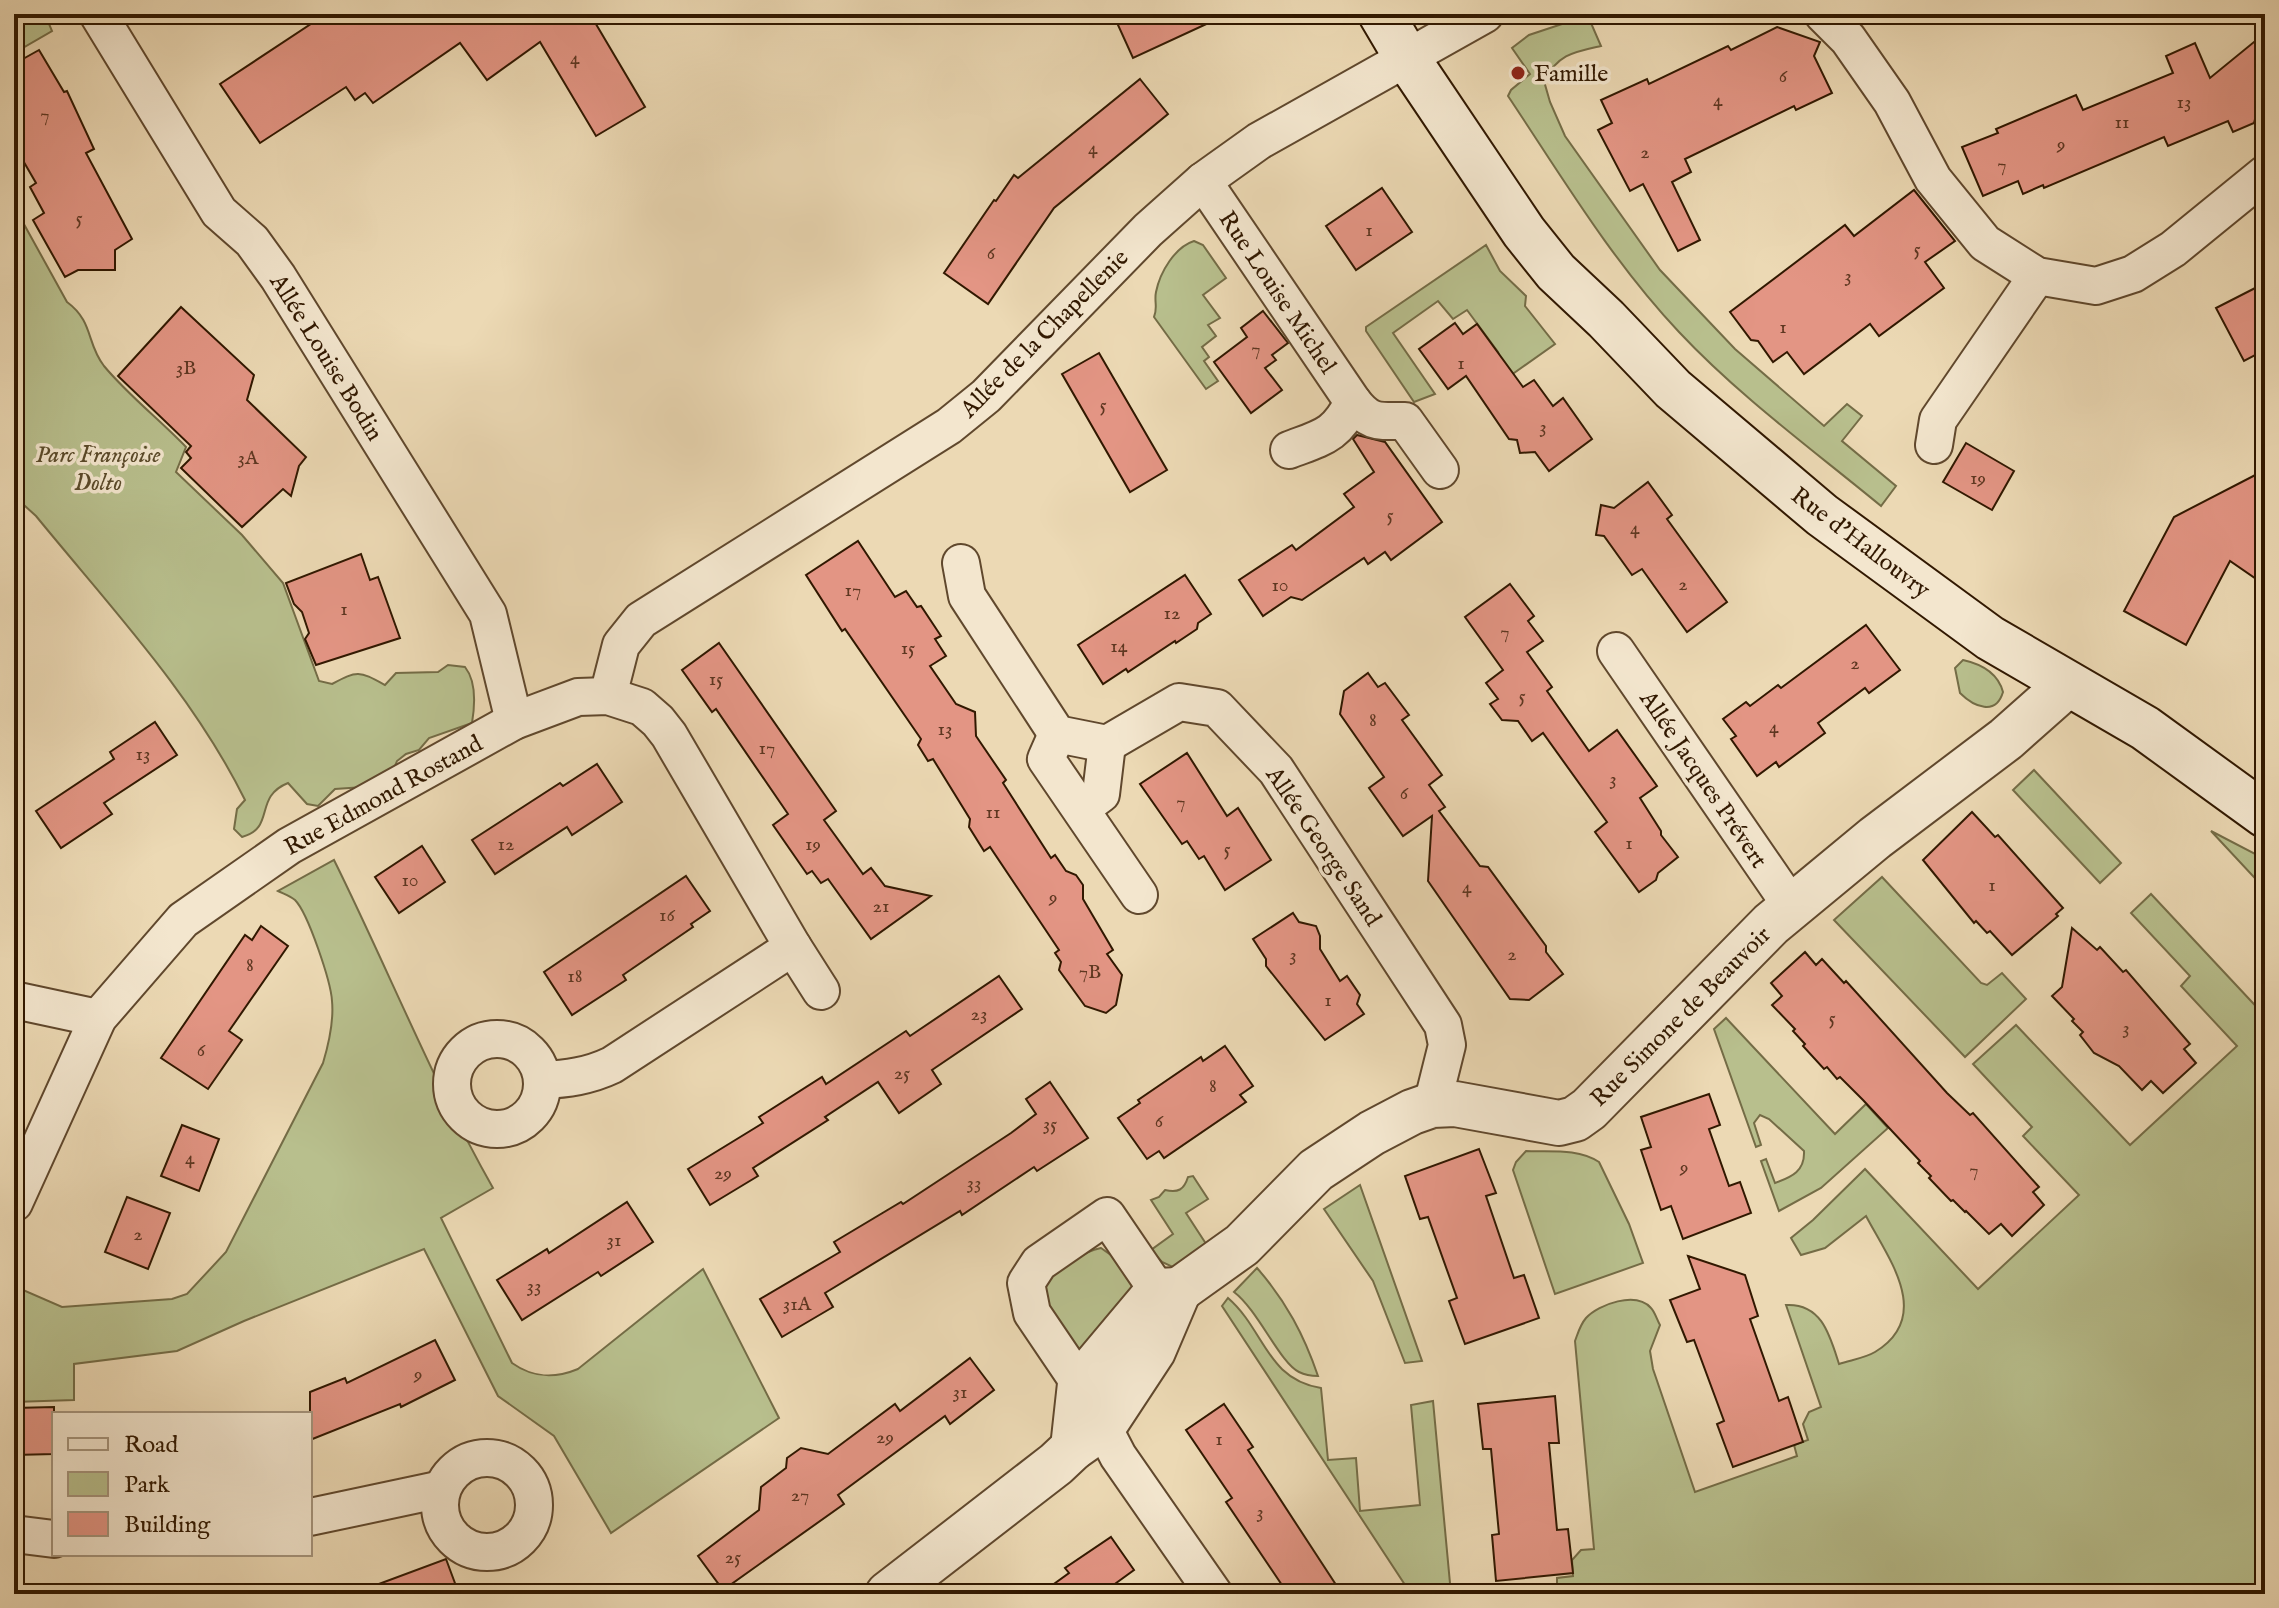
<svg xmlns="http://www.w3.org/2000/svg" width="2279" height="1608" viewBox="0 0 2279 1608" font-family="'IM FELL English',serif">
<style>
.green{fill:#b8bf8d;stroke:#746c46;stroke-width:2}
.building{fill:#e39584;stroke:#311800;stroke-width:2}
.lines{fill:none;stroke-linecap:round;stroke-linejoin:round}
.minor-casing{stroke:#60482d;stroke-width:40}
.tertiary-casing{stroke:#60482d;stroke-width:48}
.secondary-casing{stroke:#311800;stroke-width:48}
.minor{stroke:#f3e6ce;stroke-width:36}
.tertiary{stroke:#f3e6ce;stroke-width:44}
.secondary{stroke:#f3e6ce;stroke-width:44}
.poi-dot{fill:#8f2418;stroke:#f3e6ce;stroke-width:3}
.labels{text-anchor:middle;stroke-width:7;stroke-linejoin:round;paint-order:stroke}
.number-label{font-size:20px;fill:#5e3721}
.poi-label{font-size:24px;fill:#311800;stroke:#f3e6ce;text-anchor:start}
.street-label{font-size:24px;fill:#311800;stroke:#f3e6ce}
.park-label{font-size:24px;font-style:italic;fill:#5a4a2a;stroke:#f3e6ce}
</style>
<rect width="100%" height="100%" fill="#ecd9b4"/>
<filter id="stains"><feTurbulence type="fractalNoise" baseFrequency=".0025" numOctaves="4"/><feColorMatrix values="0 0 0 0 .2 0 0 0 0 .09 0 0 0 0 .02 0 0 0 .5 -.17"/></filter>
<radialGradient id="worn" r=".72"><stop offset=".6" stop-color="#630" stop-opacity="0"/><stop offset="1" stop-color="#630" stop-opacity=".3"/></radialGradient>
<!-- green -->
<g class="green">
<polygon points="14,14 45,14 52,31 14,53"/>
<path d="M 1565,23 L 1591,23 L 1601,46 C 1574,52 1558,54 1544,81 L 1550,102 L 1565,136 L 1660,270 L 1735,349 L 1824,426 L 1847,404 L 1862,416 L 1842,441 L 1896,486 L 1881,506 C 1813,450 1739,396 1679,332 C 1612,261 1562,177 1508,96 L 1511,90 L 1530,74 L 1512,48 L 1529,35 Z"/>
<path d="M 14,203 L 20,217 L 67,302 C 94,322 86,343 104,366 C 128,395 160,420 186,447 L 176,472 L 242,535 L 283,583 L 319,681 L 332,684 C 358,670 359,671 385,685 L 396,673 L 438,672 L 448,665 L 465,667 C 477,682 475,705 472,723 L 429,738 L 419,750 L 406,754 L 397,761 L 393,771 L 364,787 L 335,789 L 318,806 L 307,804 L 288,783 C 253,797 276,828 242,837 L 234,829 L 237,809 L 245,800 C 192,693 111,608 36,516 L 14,496 Z"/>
<path d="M 1194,241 L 1203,245 L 1226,278 L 1203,295 L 1220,318 L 1208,325 L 1216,336 L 1202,347 L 1209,357 L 1204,361 L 1218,381 L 1206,389 L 1154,317 C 1158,308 1154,301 1156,292 C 1160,272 1175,247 1194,241 Z"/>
<polygon points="1486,245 1500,271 1526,296 1525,306 1555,344 1507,378 1498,352 1467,310 1453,319 1438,301 1393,333 1435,394 1414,402 1366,331 1366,327"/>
<path d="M 1963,660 C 1981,664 1998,673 2003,692 C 1996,716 1974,707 1960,693 L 1955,668 Z"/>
<polygon points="2034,770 2121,863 2100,883 2013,790"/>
<polygon points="2211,831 2265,859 2265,889"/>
<path d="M 334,860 C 388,969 433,1082 493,1188 L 441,1218 L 512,1363 C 533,1378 554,1379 578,1369 L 703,1269 L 779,1418 L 611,1533 L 554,1436 L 498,1396 L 424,1249 L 244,1321 L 177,1351 L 74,1364 L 74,1400 L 14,1402 L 14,1286 L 62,1307 L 172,1299 L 187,1294 L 226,1252 L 323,1063 C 329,1043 334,1022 332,1001 C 331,982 308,913 295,900 C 290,896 284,894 278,891 Z"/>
<polygon points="1882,877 1981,983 1987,985 2002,973 2026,999 1965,1057 1834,920"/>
<path d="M 2151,894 L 2265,1016 L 2265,1594 L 1500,1594 L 1557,1588 L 1557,1578 L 1573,1576 L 1572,1560 L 1581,1550 L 1594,1549 L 1575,1341 C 1578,1333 1580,1325 1586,1318 C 1599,1304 1636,1291 1651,1308 C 1655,1312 1657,1320 1660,1325 L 1650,1351 L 1653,1369 L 1695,1492 L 1797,1456 L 1794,1445 L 1808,1440 L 1803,1424 L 1809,1412 L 1821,1407 L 1786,1305 C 1822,1303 1830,1336 1839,1364 C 1851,1360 1865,1358 1875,1352 C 1934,1316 1888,1258 1866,1216 L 1825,1248 L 1801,1255 L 1791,1238 L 1813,1220 L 1865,1169 L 1978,1289 L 2079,1195 L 2023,1136 L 2032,1127 L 1973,1064 L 2016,1025 L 2130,1145 L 2237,1046 L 2181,986 L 2190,976 L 2131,913 Z"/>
<path d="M 1726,1018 L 1835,1134 L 1866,1104 L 1888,1128 L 1821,1188 L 1779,1211 L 1761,1161 L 1766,1159 L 1775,1183 C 1792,1177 1805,1171 1804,1151 L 1769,1119 L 1760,1115 L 1754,1123 L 1761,1145 L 1756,1147 L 1714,1029 Z"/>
<path d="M 1526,1151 C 1550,1152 1578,1148 1599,1162 L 1629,1224 L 1643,1263 L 1555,1294 L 1513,1170 L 1516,1162 Z"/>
<path d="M 1193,1176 L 1208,1199 L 1186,1213 L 1212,1253 L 1177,1269 L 1162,1262 L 1151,1250 L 1173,1234 L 1151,1200 L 1159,1197 L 1165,1190 C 1178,1193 1184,1190 1188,1177 Z"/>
<polygon points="1360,1185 1422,1361 1405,1363 1373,1281 1324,1209"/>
<path d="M 1101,1248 L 1115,1258 L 1138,1292 L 1083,1357 C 1074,1343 1040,1302 1045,1286 C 1048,1276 1061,1270 1068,1265 C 1079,1258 1088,1250 1101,1248 Z"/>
<path d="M 1257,1268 C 1286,1301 1304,1335 1318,1376 C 1311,1376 1305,1375 1299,1372 C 1280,1363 1258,1310 1234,1292 Z"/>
<path d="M 1228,1298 C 1265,1330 1266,1379 1321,1388 L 1328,1460 L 1356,1458 L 1360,1511 L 1420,1505 L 1411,1405 L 1433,1401 L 1451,1594 L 1411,1594 L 1222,1306 Z"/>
</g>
<!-- building -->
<g class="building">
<polygon points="326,14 590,14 645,107 596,136 540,42 487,80 460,43 373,103 365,93 355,100 346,87 260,143 220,84"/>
<polygon points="1113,14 1228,14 1133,58"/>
<polygon points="1777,27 1820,42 1814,56 1832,93 1796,110 1794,106 1685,159 1691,172 1672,182 1700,240 1678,251 1643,184 1630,191 1598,130 1612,123 1601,100 1647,79 1649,84 1728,46 1731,50"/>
<polygon points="2265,33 2265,82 2254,123 2233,132 2228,121 2168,146 2164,137 2044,188 2043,185 2023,194 2018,181 1983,196 1962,147 1998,133 1996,129 2076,95 2083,110 2173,73 2166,56 2195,43 2210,78"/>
<polygon points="39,50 64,92 67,91 94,149 86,153 132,239 115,250 115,270 78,270 65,277 33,220 44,213 30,187 36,183 14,145 14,64"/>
<polygon points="1140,79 1168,114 1054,208 988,304 944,273 994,200 996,201 1014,175 1018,178"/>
<polygon points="1382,188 1412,232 1356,270 1326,226"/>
<polygon points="1914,190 1955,241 1925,262 1944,288 1879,336 1870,324 1804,374 1787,352 1773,362 1758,341 1751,340 1730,312 1845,225 1854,236"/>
<polygon points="2265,283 2265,350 2244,361 2216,308"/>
<polygon points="181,307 254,375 247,400 306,457 299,466 291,496 283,489 242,527 181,468 191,458 186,452 191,446 118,376"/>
<polygon points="1263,311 1288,343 1272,355 1276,360 1265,368 1282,390 1251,413 1214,362 1247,337 1241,328"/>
<polygon points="1455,323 1463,334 1477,324 1523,387 1534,380 1553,406 1563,398 1592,439 1549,471 1535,452 1520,453 1517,440 1509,439 1466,376 1448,389 1419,349"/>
<polygon points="1099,353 1167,470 1130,492 1062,374"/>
<polygon points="1357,435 1385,442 1442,522 1391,560 1385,552 1368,564 1364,558 1302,600 1291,597 1263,616 1239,580 1292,545 1296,550 1354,507 1344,494 1374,472 1353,439"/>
<polygon points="1966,443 2014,471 1992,510 1943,482"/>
<polygon points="2265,470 2265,585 2230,561 2186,645 2124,611 2174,517"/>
<polygon points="1648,482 1672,515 1667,519 1727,602 1687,632 1642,569 1632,575 1604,536 1596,535 1601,505 1614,508"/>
<polygon points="858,541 895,597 906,591 917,607 921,606 941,636 935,639 946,656 930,666 956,704 975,712 976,736 1006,780 1003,783 1051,858 1055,855 1066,871 1076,875 1083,885 1083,899 1113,950 1107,954 1122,975 1116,1005 1106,1013 1085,1006 1059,970 1061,962 1055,953 1059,950 990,847 984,851 969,827 970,819 933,759 928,761 918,745 921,739 845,629 842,631 806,575"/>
<polygon points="361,554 370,580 378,577 400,638 316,665 305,639 309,633 302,612 294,604 286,583"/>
<polygon points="1185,575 1211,614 1198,623 1197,629 1176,643 1175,641 1128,672 1126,669 1103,684 1078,645"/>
<polygon points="1510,584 1534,616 1528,621 1543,641 1527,652 1552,687 1547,691 1589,751 1617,730 1657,786 1640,798 1661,831 1661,835 1678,857 1658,873 1656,880 1639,892 1595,832 1607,822 1543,733 1532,741 1518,721 1502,720 1490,704 1498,699 1486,683 1503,670 1465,617"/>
<polygon points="1866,625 1900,670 1869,693 1865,688 1818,723 1825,733 1779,767 1776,762 1757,776 1731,739 1736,736 1723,719 1746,702 1750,706 1778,685 1781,688"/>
<polygon points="719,643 836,811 824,820 863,874 871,868 885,886 931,896 871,939 828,879 821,883 812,871 807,874 773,825 788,814 716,709 712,712 682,670"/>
<polygon points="1368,673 1378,687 1385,683 1409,715 1402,720 1442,775 1429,785 1445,807 1439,811 1480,866 1488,867 1546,946 1546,952 1563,974 1529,1000 1510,999 1428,881 1432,816 1403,836 1369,788 1384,777 1340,714 1344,691"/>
<polygon points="155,722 177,755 104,803 112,814 61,848 36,811 114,759 110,752"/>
<polygon points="1187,753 1227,816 1238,808 1271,860 1225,890 1204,856 1199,859 1187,841 1182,844 1140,784"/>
<polygon points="597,764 622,802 572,835 567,827 495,874 472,840 560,783 563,786"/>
<polygon points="1972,812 1995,837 1998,835 2063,908 2056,914 2058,916 2012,955 1990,931 1987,933 1976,921 1974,923 1923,860"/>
<polygon points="422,846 445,882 399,913 375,877"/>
<polygon points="686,876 710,911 691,924 693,927 623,975 626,980 572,1015 544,972"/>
<polygon points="1293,913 1299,922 1316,926 1320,936 1320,949 1340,981 1347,976 1360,995 1357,1004 1364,1014 1325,1040 1266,966 1266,959 1253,939"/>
<polygon points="261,926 288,946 229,1031 242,1040 208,1089 161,1058 245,935 252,940"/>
<polygon points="2072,928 2097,950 2100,947 2123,972 2126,970 2190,1044 2184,1049 2196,1063 2163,1093 2151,1081 2142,1090 2119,1066 2094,1053 2080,1035 2083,1032 2072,1021 2074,1019 2052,996 2062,987"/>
<polygon points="1805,952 1816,965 1822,959 1844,983 1846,981 1947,1093 1970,1115 1973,1113 2039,1187 2033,1192 2044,1205 2012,1236 2001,1224 1989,1234 1966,1211 1965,1212 1953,1200 1951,1201 1929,1178 1931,1176 1918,1163 1920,1161 1863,1100 1840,1077 1837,1079 1827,1067 1824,1069 1803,1046 1805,1044 1793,1031 1795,1029 1772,1005 1782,996 1771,983"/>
<polygon points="999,976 1022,1009 932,1070 941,1084 899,1113 878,1082 825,1117 828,1120 753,1168 758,1176 710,1205 688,1169 763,1123 759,1117 822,1077 826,1084 906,1031 910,1036"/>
<polygon points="1225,1046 1253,1086 1240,1095 1246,1102 1164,1158 1159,1151 1147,1159 1118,1118 1140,1103 1138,1100 1201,1057 1203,1061"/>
<polygon points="1050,1082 1088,1138 1037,1171 1034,1167 962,1215 960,1211 825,1293 833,1307 782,1337 760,1299 840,1252 834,1242 901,1202 903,1204 1011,1133 1036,1114 1026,1099"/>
<polygon points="1709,1094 1720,1125 1709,1129 1729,1186 1740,1182 1751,1213 1683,1239 1671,1206 1661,1210 1641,1150 1651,1147 1641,1117"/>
<polygon points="182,1125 219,1139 199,1191 161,1176"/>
<polygon points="1479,1149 1496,1193 1486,1196 1514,1278 1524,1275 1539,1318 1465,1344 1449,1301 1457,1298 1428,1217 1420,1219 1405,1176"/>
<polygon points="127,1197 170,1213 148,1269 105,1252"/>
<polygon points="627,1202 653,1242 601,1276 598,1272 522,1320 497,1280 547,1249 549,1253"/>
<polygon points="1688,1256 1745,1275 1758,1316 1750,1319 1779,1401 1788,1397 1803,1442 1733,1467 1717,1424 1724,1421 1694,1340 1687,1342 1670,1300 1700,1289"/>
<polygon points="435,1340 455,1380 401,1407 400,1404 310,1440 310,1392 345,1378 347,1383"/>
<polygon points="970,1358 994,1390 950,1424 945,1416 838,1495 844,1504 723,1590 698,1556 759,1510 761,1487 786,1468 787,1458 801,1448 828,1454 895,1404 900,1411"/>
<polygon points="1555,1396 1559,1443 1549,1443 1557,1530 1568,1529 1573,1573 1496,1581 1492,1535 1499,1534 1491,1449 1483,1449 1478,1404"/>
<polygon points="1224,1404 1253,1447 1248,1450 1342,1594 1288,1594 1226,1502 1232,1498 1186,1430"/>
<polygon points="54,1407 54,1454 14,1455 14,1408"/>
<polygon points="1111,1537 1134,1570 1101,1594 1040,1594 1069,1573 1065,1568"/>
<polygon points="446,1559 459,1594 360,1594 360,1591"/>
</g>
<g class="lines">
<!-- minor casing -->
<g class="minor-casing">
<g id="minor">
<polyline points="98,14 219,212 252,241 278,277 488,614 514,721"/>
<polyline points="1823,14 1848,39 1892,102 1933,179 1985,243 2037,276 2096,286 2133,274 2173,249 2265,174"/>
<path d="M 1203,181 L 1353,402 C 1336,436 1323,437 1289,450"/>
<path d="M 1353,402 C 1370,424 1379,421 1405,421 L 1440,470"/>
<polyline points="1934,445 1938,420 2037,276"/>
<polyline points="961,563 967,596 1057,734 1107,744 1179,702 1217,708 1276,770 1443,1025 1447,1045 1432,1105"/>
<polyline points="1616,651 1792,907"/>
<polyline points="608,696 621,645 641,620 949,426 986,396 1148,230 1203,181 1259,141 1485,14"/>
<polyline points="1057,734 1046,759 1139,895"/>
<polyline points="1082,808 1101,794 1107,744"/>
<polyline points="793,947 821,991"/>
<polyline points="14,1000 98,1018"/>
<circle cx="497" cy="1084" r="45"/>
<path d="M 14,1203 L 98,1018 L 183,920 L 289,846 L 514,721 L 578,697 L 608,696 L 642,707 L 658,721 L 669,735 L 793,947 L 612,1065 C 589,1076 567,1079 542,1080"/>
<polyline points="1080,1384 1032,1313 1026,1283 1039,1263 1107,1216 1158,1291"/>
<polyline points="1103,1427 1118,1456 1214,1594"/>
<circle cx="487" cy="1505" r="47"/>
<polyline points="310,1517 442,1489"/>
<polyline points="14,1534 54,1539"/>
</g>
</g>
<!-- tertiary casing -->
<g class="tertiary-casing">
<g id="tertiary">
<polyline points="1179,1290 1242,1245 1316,1170 1372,1133 1412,1112 1432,1105 1455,1104 1559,1123 1575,1119 1589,1109 1771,924 1875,838 2006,739 2068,684"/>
<polyline points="1073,1448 1080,1384 1158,1291 1178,1290"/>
<polyline points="888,1594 1056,1464 1073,1448 1103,1427 1153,1351 1179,1290"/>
</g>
</g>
<!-- secondary casing -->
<g class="secondary-casing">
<polyline id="secondary" points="1381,14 1407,58 1524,232 1556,272 1606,319 1673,389 1822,515 1990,638 2145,728 2265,815"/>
</g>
<!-- minor -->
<use href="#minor" class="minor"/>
<!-- tertiary -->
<use href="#tertiary" class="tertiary"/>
<!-- secondary -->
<use href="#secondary" class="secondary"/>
</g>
<!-- markers -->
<circle class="poi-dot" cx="1518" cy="73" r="8"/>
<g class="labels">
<!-- number labels -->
<g class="number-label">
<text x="575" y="64">4</text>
<text x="1783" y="82">6</text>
<text x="1718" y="106">4</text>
<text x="2184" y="108">13</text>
<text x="45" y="121">7</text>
<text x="2122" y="128">11</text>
<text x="2061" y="150">9</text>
<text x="1093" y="154">4</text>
<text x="1645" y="158">2</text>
<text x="2002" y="171">7</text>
<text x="79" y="224">5</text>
<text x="1369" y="236">1</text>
<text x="1917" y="255">5</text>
<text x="991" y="259">6</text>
<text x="1848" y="282">3</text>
<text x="1783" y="333">1</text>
<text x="1256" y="355">7</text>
<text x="1461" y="369">1</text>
<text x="186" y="374">3B</text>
<text x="1103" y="411">5</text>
<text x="1543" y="433">3</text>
<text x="248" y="464">3A</text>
<text x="1978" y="484">19</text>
<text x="1390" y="521">5</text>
<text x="1635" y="534">4</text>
<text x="1683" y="590">2</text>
<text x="1280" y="591">10</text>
<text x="853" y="596">17</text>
<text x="344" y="615">1</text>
<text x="1172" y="619">12</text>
<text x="1505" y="638">7</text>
<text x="1119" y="652">14</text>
<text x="908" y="654">15</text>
<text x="1855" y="669">2</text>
<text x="716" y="685">15</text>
<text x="1522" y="702">5</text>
<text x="1373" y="726">8</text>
<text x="1774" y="733">4</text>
<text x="945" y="735">13</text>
<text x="767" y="754">17</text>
<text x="143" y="760">13</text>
<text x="1613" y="785">3</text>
<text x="1404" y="799">6</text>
<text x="1181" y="808">7</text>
<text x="993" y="818">11</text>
<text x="1629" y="849">1</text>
<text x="506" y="850">12</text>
<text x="813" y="850">19</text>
<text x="1227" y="855">5</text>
<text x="410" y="886">10</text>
<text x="1992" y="891">1</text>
<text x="1467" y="893">4</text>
<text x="1053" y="903">9</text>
<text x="881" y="912">21</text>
<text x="667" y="921">16</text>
<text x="1512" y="960">2</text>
<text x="1293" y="961">3</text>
<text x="250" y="971">8</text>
<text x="1090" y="978">7B</text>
<text x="575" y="982">18</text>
<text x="1328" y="1006">1</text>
<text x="979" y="1020">23</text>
<text x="1832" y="1024">5</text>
<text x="2126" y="1034">3</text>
<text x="201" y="1056">6</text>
<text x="902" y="1079">25</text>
<text x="1213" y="1092">8</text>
<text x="1159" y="1127">6</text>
<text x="1050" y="1130">35</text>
<text x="190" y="1164">4</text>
<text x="1684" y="1173">9</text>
<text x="1974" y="1176">7</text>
<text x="723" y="1179">29</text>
<text x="974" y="1189">33</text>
<text x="138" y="1240">2</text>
<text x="614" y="1246">31</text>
<text x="534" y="1292">33</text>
<text x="797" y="1310">31A</text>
<text x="418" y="1380">9</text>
<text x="960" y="1398">31</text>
<text x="885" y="1443">29</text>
<text x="1219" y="1445">1</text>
<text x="800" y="1501">27</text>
<text x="1260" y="1518">3</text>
<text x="733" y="1563">25</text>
</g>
<!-- poi labels -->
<g class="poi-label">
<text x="1534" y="81">Famille</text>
</g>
<!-- street labels -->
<g class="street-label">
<text transform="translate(1278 292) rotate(56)" y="8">Rue Louise Michel</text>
<text transform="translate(1044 333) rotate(-45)" y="8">Allée de la Chapellenie</text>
<text transform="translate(327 357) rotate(58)" y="8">Allée Louise Bodin</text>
<text transform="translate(1861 542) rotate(37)" y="8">Rue d'Hallouvry</text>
<text transform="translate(1704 779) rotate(56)" y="8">Allée Jacques Prévert</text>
<text transform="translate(383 795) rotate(-29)" y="8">Rue Edmond Rostand</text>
<text transform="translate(1324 846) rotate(56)" y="8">Allée George Sand</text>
<text transform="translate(1680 1016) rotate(-45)" y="8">Rue Simone de Beauvoir</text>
</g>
<!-- park labels -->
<g class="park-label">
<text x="98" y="462">Parc Françoise<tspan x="98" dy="28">Dolto</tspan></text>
</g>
</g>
<!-- margin -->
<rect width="2279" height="1608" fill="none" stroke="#ecd9b4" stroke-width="48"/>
<rect x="16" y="16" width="2247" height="1576" fill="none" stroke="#311800" stroke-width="4"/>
<rect x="24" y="24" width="2231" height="1560" fill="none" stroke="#311800" stroke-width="2"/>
<!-- legend -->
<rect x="52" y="1412" width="260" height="144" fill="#f3e6ce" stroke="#a5947c" stroke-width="2"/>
<rect x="68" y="1438" width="40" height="12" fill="#f3e6ce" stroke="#a5947c" stroke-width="2"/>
<text x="124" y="1452" font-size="24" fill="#311800">Road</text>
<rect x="68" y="1472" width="40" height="24" fill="#b8bf8d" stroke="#a5947c" stroke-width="2"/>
<text x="124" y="1492" font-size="24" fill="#311800">Park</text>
<rect x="68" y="1512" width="40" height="24" fill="#e39584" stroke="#a5947c" stroke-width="2"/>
<text x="124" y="1532" font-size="24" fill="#311800">Building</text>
<rect width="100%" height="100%" filter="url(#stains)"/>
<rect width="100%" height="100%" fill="url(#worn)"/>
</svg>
